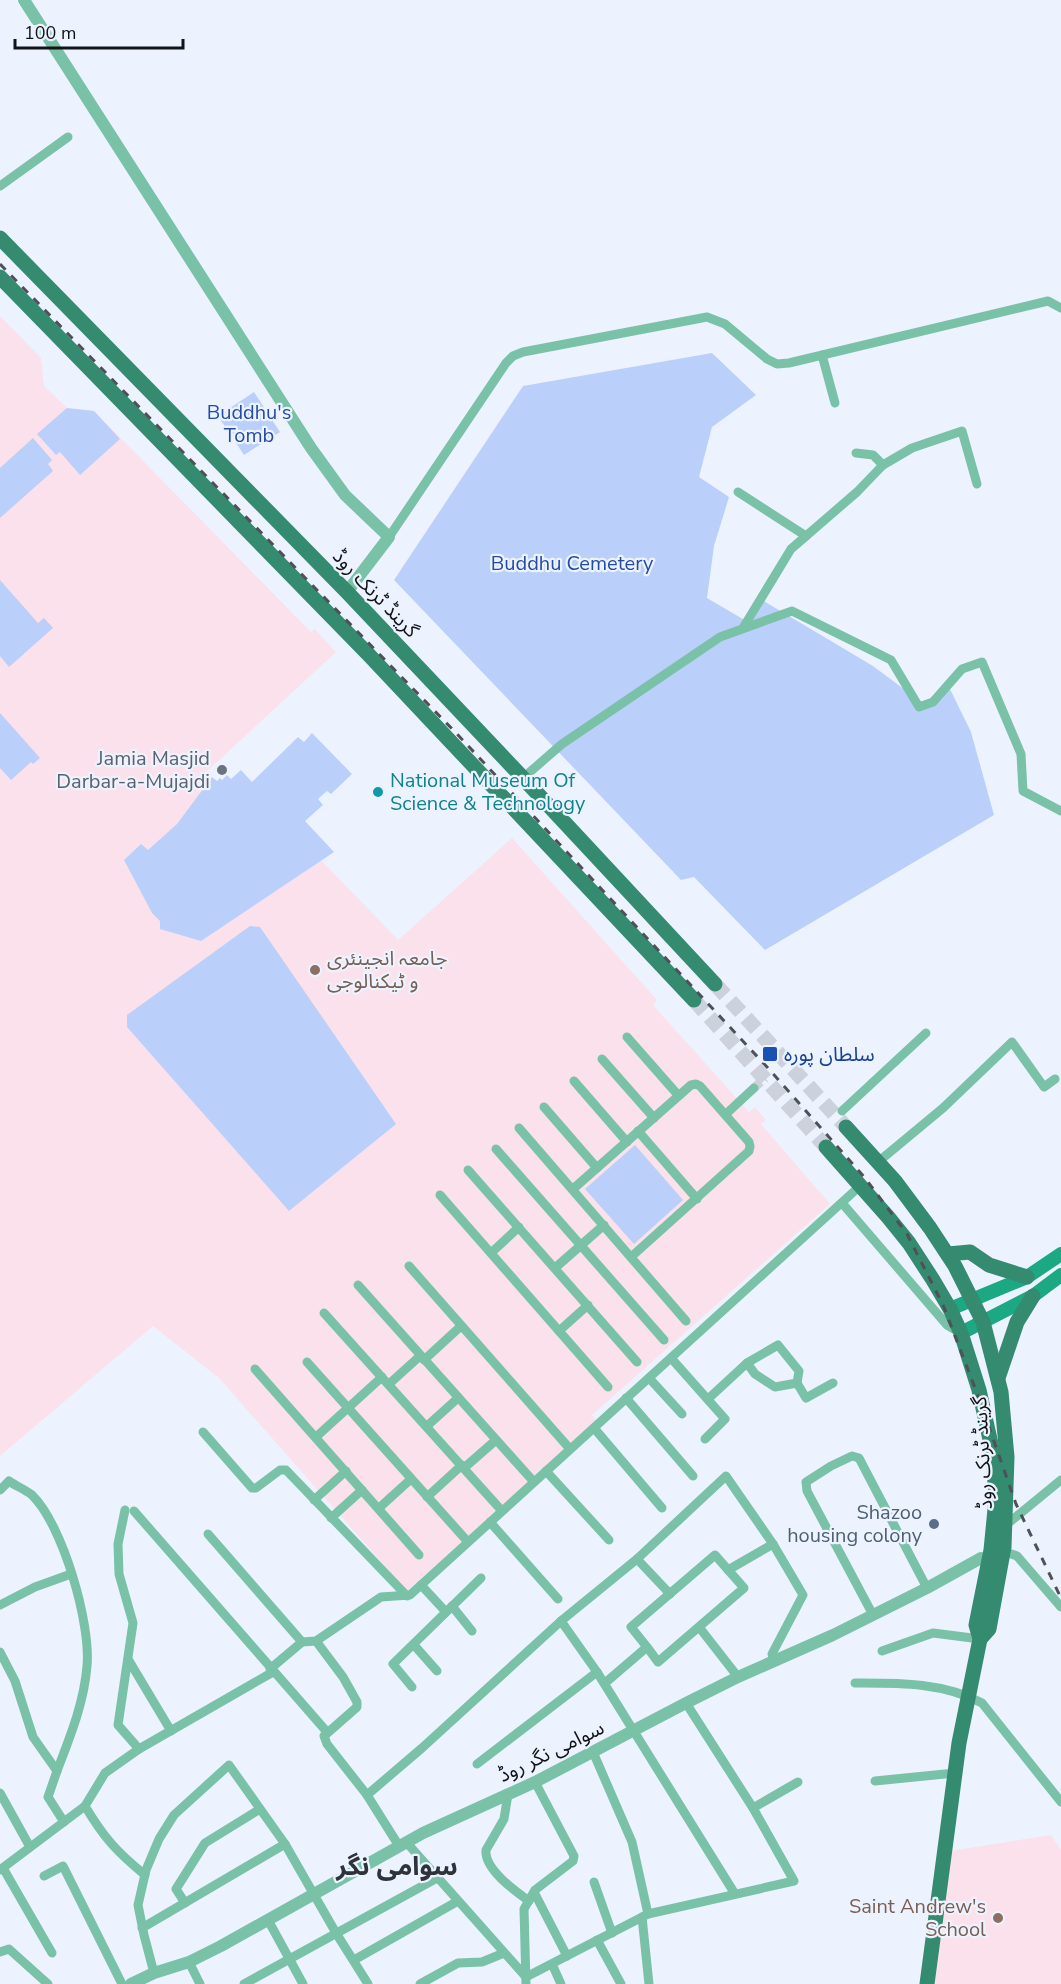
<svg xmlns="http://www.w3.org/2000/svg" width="1061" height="1984" viewBox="0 0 1061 1984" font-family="'Nunito Sans','Noto Sans Arabic',sans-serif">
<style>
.education{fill:#fae1eb}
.green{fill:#bad0fa}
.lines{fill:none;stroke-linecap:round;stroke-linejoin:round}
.minor-tunnel{stroke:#ccd1db;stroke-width:9;stroke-dasharray:9 4.5;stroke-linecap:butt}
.primary-tunnel{stroke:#ccd1db;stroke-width:15;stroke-dasharray:15 8;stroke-linecap:butt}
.minor{stroke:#79c2a7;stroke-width:9}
.tertiary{stroke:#79c2a7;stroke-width:12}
.secondary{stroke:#1ca882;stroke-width:14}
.primary{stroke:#348b6f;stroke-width:15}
.rail{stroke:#4e5157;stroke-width:3;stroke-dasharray:8 8;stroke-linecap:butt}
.worship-dot{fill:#6b7280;stroke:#edf3fe;stroke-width:2}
.culture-dot{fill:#0f9aa8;stroke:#edf3fe;stroke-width:2}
.education-dot{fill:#8d6e63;stroke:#edf3fe;stroke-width:2}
.transit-dot{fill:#1a4fb4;stroke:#edf3fe;stroke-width:2}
.service-dot{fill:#5c6f8a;stroke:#edf3fe;stroke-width:2}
.labels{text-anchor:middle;stroke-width:4.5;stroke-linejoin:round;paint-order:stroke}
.park-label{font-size:20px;fill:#244ca7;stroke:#edf3fe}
.street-label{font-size:20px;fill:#111317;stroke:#edf3fe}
.worship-label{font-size:20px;fill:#5b616d;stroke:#edf3fe;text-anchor:end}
.culture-label{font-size:20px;fill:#0d838f;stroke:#edf3fe;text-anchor:start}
.education-label{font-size:20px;fill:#785e54;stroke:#edf3fe;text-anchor:start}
.transit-label{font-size:20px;fill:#164399;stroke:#edf3fe;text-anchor:start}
.service-label{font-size:20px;fill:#4e5e75;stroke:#edf3fe;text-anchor:end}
.district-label{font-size:26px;font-weight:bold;fill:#2e323a;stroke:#edf3fe}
</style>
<rect width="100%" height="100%" fill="#edf3fe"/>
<!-- education -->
<g class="education">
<polygon points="0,316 41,358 44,386 68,409 94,411 311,632 315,629 336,652 204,774 214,786 254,786 323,862 398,940 512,838 657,1000 653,1005 749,1112 755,1107 766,1120 761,1124 830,1204 592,1415 596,1421 407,1591 219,1378 153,1326 0,1456"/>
<polygon points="1051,1835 1061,1850 1061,1984 927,1984 944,1852"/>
</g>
<!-- green -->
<g class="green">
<polygon points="712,353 756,395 712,427 699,477 729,497 714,546 707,598 748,622 762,600 873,666 924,704 947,683 971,732 994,815 765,950 694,877 681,880 394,580 523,386"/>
<polygon points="254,392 280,432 244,455 218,416"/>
<polygon points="67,408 94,411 120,439 80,475 60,452 56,455 37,434"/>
<polygon points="33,438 52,460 48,464 53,471 0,518 0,468"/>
<polygon points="0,580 38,623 44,618 53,628 9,667 0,656"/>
<polygon points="0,713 40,758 33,764 31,762 11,780 0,768"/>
<polygon points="312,733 352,774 331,794 327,791 318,799 323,805 305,821 334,852 201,941 160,929 160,921 152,913 124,860 141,844 148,850 177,824 212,777 217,781 220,778 222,780 227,775 231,779 241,770 252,782 298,737 304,742"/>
<polygon points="250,926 260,927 396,1124 289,1211 127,1027 127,1015"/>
<polygon points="635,1145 683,1200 634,1244 585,1189"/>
</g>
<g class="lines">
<!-- minor-tunnel -->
<polyline class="minor-tunnel" points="754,1088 765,1078"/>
<!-- primary-tunnel -->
<g class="primary-tunnel">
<polyline points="715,984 846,1127"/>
<polyline points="694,1000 826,1147"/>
</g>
<!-- minor -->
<g class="minor">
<polyline points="0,186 68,137"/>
<polyline points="822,355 835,403"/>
<polyline points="856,453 873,455 883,465"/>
<polyline points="738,492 806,536"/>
<polyline points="389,537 506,363 513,356 523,352 707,317 725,324 767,359 777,364 789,363 1048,301 1061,308"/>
<polyline points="743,628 791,549 857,492 883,465 912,448 962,431 977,484"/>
<polyline points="523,778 562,744 720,637 792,611 891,660 919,707 933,702 962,669 982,662 1021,754 1023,791 1061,811"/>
<polyline points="627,1037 678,1095"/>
<polyline points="602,1059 654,1118"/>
<polyline points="574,1081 627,1142"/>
<polyline points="544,1107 597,1168"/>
<polyline points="842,1111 926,1033"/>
<polyline points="726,1114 754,1088"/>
<polyline points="519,1128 686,1321"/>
<polyline points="638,1131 697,1199"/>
<polyline points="496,1149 664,1340"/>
<polyline points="878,1162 943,1108 1012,1042 1044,1087 1055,1079"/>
<polyline points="468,1170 637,1362"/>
<polyline points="573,1189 691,1085 696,1084 700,1086 749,1142 750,1146 749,1151 631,1257"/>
<polyline points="440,1195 608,1387"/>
<polyline points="842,1203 947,1325 959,1332"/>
<polyline points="491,1253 519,1227"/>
<polyline points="409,1266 570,1449"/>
<polyline points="555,1268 604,1225"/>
<polyline points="358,1285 534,1482"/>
<polyline points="324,1313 502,1511"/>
<polyline points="559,1331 588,1305"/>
<polyline points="671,1358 725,1419 705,1439"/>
<polyline points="424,1360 461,1326"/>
<polyline points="307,1362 468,1542"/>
<polyline points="747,1363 778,1345 799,1371 797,1383"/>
<polyline points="255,1369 419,1555"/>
<polyline points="649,1378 682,1414"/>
<polyline points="389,1384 420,1356"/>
<polyline points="626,1398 693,1476"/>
<polyline points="708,1399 747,1363 755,1374 775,1387 797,1383 806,1398 833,1383"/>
<polyline points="427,1426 458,1398"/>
<polyline points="594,1428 662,1508"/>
<polyline points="203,1432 252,1488 256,1488 280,1470 286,1470 407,1596"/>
<polyline points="316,1437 382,1377"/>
<polyline points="464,1468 496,1440"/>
<polyline points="546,1471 609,1540"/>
<path d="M 0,1490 L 9,1481 C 16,1486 26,1490 32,1495 C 63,1525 91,1624 87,1666 C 84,1703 70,1737 57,1771"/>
<polyline points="427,1497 462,1465"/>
<polyline points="314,1500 346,1471"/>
<polyline points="379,1508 411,1479"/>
<polyline points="125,1510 118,1544 119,1574 133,1623 118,1725 139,1749"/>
<polyline points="134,1511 327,1732"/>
<polyline points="331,1518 362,1490"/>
<polyline points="490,1522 558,1599"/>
<polyline points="1006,1525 1061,1480"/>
<polyline points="208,1534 302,1642 316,1641 381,1597 410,1595 860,1186"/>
<polyline points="1003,1551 1017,1556 1061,1607"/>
<polyline points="637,1559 670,1594"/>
<polyline points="728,1570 773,1544"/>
<polyline points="421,1585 446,1612"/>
<polyline points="0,1605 35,1587 71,1574"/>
<polyline points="452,1606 472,1631"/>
<polyline points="873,1615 807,1491 806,1482 831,1466 852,1456 859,1458 927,1588"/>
<polyline points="561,1621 597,1672 735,1894"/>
<polyline points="699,1627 738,1677"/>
<polyline points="316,1641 343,1677 357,1702 357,1707 324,1736 327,1744 367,1795 399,1846"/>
<polyline points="414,1645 437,1671"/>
<polyline points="882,1651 933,1633 980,1639"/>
<polyline points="0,1652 15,1681 33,1737 57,1771 48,1797 64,1822"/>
<polyline points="128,1659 171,1731"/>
<polyline points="270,1669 302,1642"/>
<polyline points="605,1683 647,1647 658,1662 744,1588 715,1555 631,1627 647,1647"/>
<path d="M 855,1683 C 897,1683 943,1682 982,1703 L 1061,1802"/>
<polyline points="412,1687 393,1664 481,1578"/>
<polyline points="593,1752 632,1842 648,1914"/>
<polyline points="477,1764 597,1672"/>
<polyline points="875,1781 955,1773"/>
<polyline points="0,1793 30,1847"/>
<path d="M 508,1794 L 504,1819 L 486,1850 C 484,1869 515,1891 529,1901"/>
<polyline points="367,1795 422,1748 561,1621 637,1559 726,1476 773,1544 803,1595 772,1654 774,1661"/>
<path d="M 85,1806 C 104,1838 117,1852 145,1875"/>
<polyline points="753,1808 798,1782"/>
<polyline points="407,1843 526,1977"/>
<polyline points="3,1868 52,1953"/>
<polyline points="0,1870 85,1806 105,1773 139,1749 273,1672"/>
<polyline points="44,1876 63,1866 122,1984"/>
<polyline points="594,1882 612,1933"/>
<polyline points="534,1892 567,1956"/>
<polyline points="185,1903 176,1889 205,1843 260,1809"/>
<polyline points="642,1917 649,1984"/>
<polyline points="268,1920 303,1984"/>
<polyline points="142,1928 285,1844"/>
<polyline points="597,1940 621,1984"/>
<polyline points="0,1952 9,1949 48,1984"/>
<polyline points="354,1960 458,1901"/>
<polyline points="189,1962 200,1984"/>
<polyline points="552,1964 561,1984"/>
<polyline points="154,1973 144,1935 138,1905 146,1870 159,1839 174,1815 229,1765 285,1844 336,1933 368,1984"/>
<polyline points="526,1977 648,1914 794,1881 753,1808 686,1703"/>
<polyline points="244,1984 437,1878"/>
<polyline points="420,1984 458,1963 482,1962 504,1953"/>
<polyline points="526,1984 524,1909 535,1890 573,1861 574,1856 535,1782"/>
</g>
<!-- tertiary -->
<g class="tertiary">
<polyline points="24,0 311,448 345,495 389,537 347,592"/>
<polyline points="131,1984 154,1973 189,1962 221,1946 423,1833 535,1782 686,1703 738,1677 833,1635 927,1588 981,1558 989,1560"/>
</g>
<!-- secondary -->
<g class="secondary">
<polyline points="950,1309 1027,1277 1061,1254"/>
<polyline points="961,1333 1033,1296 1061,1275"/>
</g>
<!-- primary -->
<g class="primary">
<polyline points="0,238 347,592 523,778 715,984"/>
<polyline points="0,277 369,655 694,1000"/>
<polyline points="846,1127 895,1181 930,1228 955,1266 983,1322 1001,1392 1007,1457 1004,1547 989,1629 980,1639"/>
<polyline points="826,1147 888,1217 909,1243 933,1280 950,1309 961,1333 979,1390 993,1453 996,1499 991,1550 976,1625 980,1639 959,1743 927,1984"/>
<polyline points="948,1254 970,1252 989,1265 1027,1277"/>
<polyline points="998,1378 1017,1322 1033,1296"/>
</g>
<!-- rail -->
<polyline class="rail" points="0,264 458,735 767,1067 865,1178 907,1234 943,1305 977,1393 1016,1504 1061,1598"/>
</g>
<!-- markers -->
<circle class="worship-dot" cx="222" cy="770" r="6"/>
<circle class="culture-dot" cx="378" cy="792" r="6"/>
<g class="education-dot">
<circle cx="315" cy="970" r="6"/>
<circle cx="998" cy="1918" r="6"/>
</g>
<rect class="transit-dot" x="762" y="1046" width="16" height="16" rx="3"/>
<circle class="service-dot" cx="934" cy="1524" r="6"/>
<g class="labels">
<!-- park labels -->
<g class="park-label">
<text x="249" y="419">Buddhu's<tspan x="249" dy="23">Tomb</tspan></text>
<text x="572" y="570">Buddhu Cemetery</text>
</g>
<!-- street labels -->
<g class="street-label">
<text transform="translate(376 593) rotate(46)" y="7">گرینڈ ٹرنک روڈ</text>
<text transform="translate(982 1453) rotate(-93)" y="7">گرینڈ ٹرنک روڈ</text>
<text transform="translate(551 1751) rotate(-26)" y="7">سوامی نگر روڈ</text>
</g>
<!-- worship labels -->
<g class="worship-label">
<text x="210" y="765">Jamia Masjid<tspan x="210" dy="23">Darbar-a-Mujajdi</tspan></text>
</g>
<!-- culture labels -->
<g class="culture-label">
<text x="390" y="787">National Museum Of<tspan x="390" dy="23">Science &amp; Technology</tspan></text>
</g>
<!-- education labels -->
<g class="education-label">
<text x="327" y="965">جامعہ انجینئری<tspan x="327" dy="23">و ٹیکنالوجی</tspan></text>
<text x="986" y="1913" text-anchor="end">Saint Andrew's<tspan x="986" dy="23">School</tspan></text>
</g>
<!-- transit labels -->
<g class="transit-label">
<text x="784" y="1061">سلطان پورہ</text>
</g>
<!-- service labels -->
<g class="service-label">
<text x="922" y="1519">Shazoo<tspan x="922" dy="23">housing colony</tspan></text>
</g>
<!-- district labels -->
<g class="district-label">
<text x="397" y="1875">سوامی نگر</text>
</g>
</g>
<!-- scale -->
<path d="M15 39v9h168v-9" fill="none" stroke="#111317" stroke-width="3"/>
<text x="24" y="39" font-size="18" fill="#111317" stroke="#edf3fe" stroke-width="4.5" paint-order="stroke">100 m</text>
</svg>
